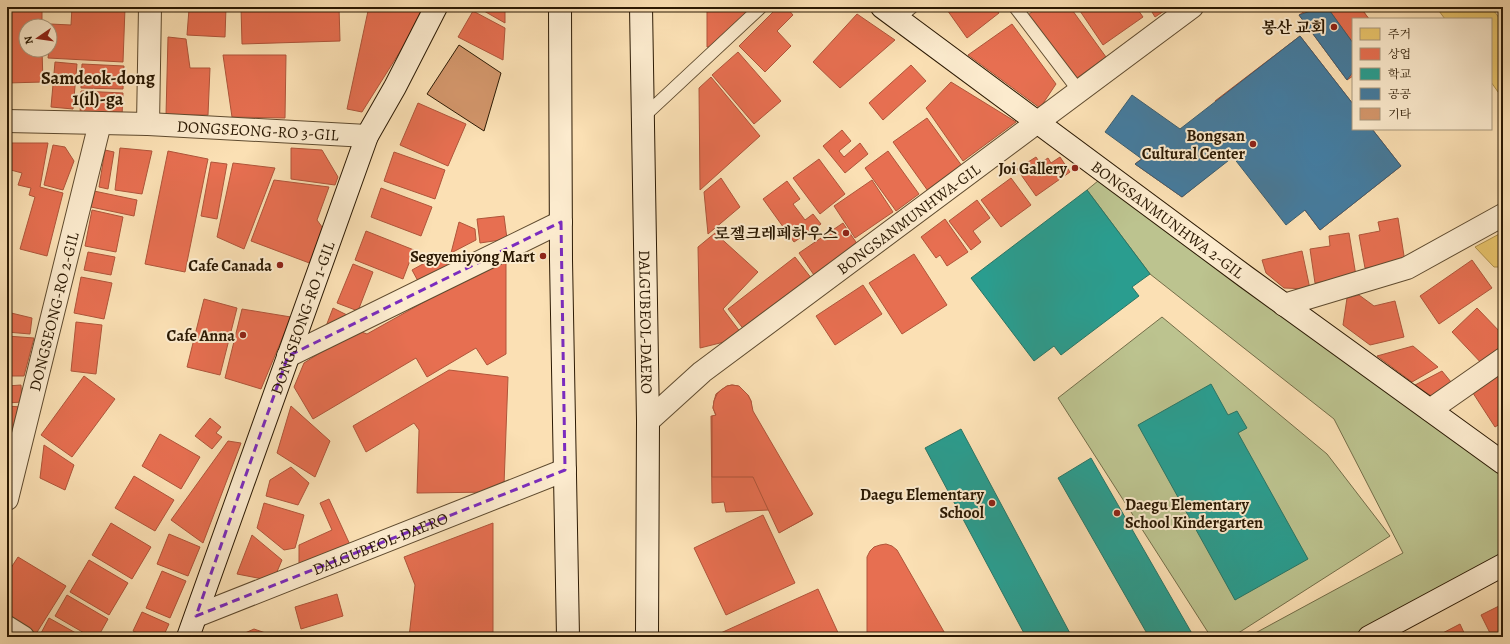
<svg xmlns="http://www.w3.org/2000/svg" width="1510" height="644" viewBox="0 0 1510 644" font-family="Alegreya,'Noto Serif KR',serif">
<style>
.green{fill:#bcc38f;stroke:#746e49}
.homes{fill:#e9c46a;stroke:#b0914b}
.shops{fill:#e76f51;stroke:#af553a}
.schools{fill:#2a9d8f;stroke:#2a7565}
.public{fill:#457b9d;stroke:#3d5e6f}
.building{fill:#d3966b;stroke:#2b1903}
.lines{fill:none;stroke-linecap:round;stroke-linejoin:round}
.lane-casing{stroke:#5f4b2f;stroke-width:14}
.street-casing{stroke:#5f4b2f;stroke-width:24}
.secondary-casing{stroke:#2b1903;stroke-width:24}
.lane{stroke:#fcebce;stroke-width:12}
.street{stroke:#fcebce;stroke-width:22}
.secondary{stroke:#fcebce;stroke-width:22}
.marked{fill:none;stroke:#7b2cbf;stroke-width:3;stroke-dasharray:8 5;stroke-linejoin:round}
.poi-dot{fill:#8f2418;stroke:#fcebce;stroke-width:1.5}
.labels{text-anchor:middle;stroke-width:4;stroke-linejoin:round;paint-order:stroke}
.poi-label{font-size:16px;font-weight:bold;fill:#2b1903;stroke:#fcebce;text-anchor:end}
.street-label{font-size:16px;fill:#2b1903;stroke:#fcebce}
.quarter-label{font-size:18px;font-weight:bold;fill:#2b1903;stroke:#fcebce}
</style>
<rect width="100%" height="100%" fill="#fbe0b4"/>
<filter id="stains"><feTurbulence type="fractalNoise" baseFrequency=".005" numOctaves="4"/><feColorMatrix values="0 0 0 0 .2 0 0 0 0 .09 0 0 0 0 .02 0 0 0 .5 -.17"/></filter>
<radialGradient id="worn" r=".72"><stop offset=".6" stop-color="#630" stop-opacity="0"/><stop offset="1" stop-color="#630" stop-opacity=".3"/></radialGradient>
<!-- green -->
<g class="green">
<polygon points="1104,176 1503,463 1503,565 1369,637 1248,637 1403,553 1334,419 1150,274 1087,190"/>
<polygon points="1162,317 1327,454 1390,536 1232,637 1211,637 1058,398"/>
</g>
<!-- homes -->
<g class="homes">
<polygon points="1436,7 1491,7 1503,23 1503,99 1491,82 1491,19 1445,19"/>
<polygon points="1503,232 1503,267 1494,267 1475,247"/>
</g>
<!-- shops -->
<g class="shops">
<polygon points="7,7 42,7 42,26 26,26 26,50 42,50 43,82 7,83"/>
<polygon points="72,7 125,8 123,62 48,58 49,50 50,50 50,24 71,25"/>
<polygon points="173,7 226,7 225,37 187,35 189,9"/>
<polygon points="241,7 339,7 340,41 242,44"/>
<polygon points="428,7 362,112 347,109 368,11"/>
<polygon points="477,7 505,7 505,23"/>
<polygon points="707,7 747,7 747,17 714,47 707,47"/>
<polygon points="778,7 786,7 793,15 777,31 791,46 765,72 739,46"/>
<polygon points="945,7 995,7 999,13 967,38"/>
<polygon points="1038,7 1070,7 1106,57 1074,80 1028,15"/>
<polygon points="1085,7 1136,7 1143,17 1103,45 1080,11"/>
<polygon points="1149,7 1170,7 1155,17"/>
<polygon points="1311,7 1360,7 1369,19 1353,19 1353,76 1347,80 1299,15"/>
<polygon points="1327,7 1360,7 1369,19 1353,19 1353,43"/>
<polygon points="473,11 505,28 503,60 458,37"/>
<polygon points="857,14 895,40 840,88 813,62"/>
<polygon points="1012,24 1056,84 1040,108 968,55"/>
<polygon points="1300,36 1353,104 1353,129 1372,129 1401,166 1320,230 1298,201 1355,157 1318,110 1257,157 1215,101"/>
<polygon points="168,37 186,39 190,68 210,68 208,115 166,115"/>
<polygon points="738,52 781,101 754,124 712,75"/>
<polygon points="223,55 286,55 285,118 232,117"/>
<polygon points="55,62 77,64 73,109 51,107"/>
<polygon points="82,64 124,66 123,89 81,88"/>
<polygon points="911,65 926,81 883,120 869,103"/>
<polygon points="711,77 760,136 700,190 699,88"/>
<polygon points="951,82 1016,122 963,161 926,108"/>
<polygon points="81,91 123,93 122,116 80,114"/>
<polygon points="418,103 466,124 448,166 400,145"/>
<polygon points="927,118 962,166 928,191 893,142"/>
<polygon points="1180,129 1214,171 1182,197 1135,164"/>
<polygon points="842,130 851,141 839,151 844,157 860,143 868,154 845,173 823,146"/>
<polygon points="7,143 48,143 40,187 63,193 47,256 20,249 35,197 29,195 31,188 18,185 22,173 7,169"/>
<polygon points="53,145 65,147 74,161 63,190 44,185"/>
<polygon points="120,148 152,151 142,194 115,190"/>
<polygon points="291,148 322,150 338,177 335,185 291,179"/>
<polygon points="105,150 114,152 108,189 99,187"/>
<polygon points="168,151 208,159 185,272 145,264"/>
<polygon points="888,151 919,194 896,211 865,168"/>
<polygon points="394,152 445,170 435,199 384,181"/>
<polygon points="1036,157 1040,163 1048,158 1051,163 1060,157 1070,172 1036,196 1017,169"/>
<polygon points="819,159 845,194 820,214 793,178"/>
<polygon points="211,162 227,164 217,219 201,216"/>
<polygon points="233,163 275,168 244,249 217,237"/>
<polygon points="721,178 740,207 708,234 704,192"/>
<polygon points="1011,178 1031,205 1001,227 981,200"/>
<polygon points="274,180 329,187 317,220 325,231 312,264 251,241"/>
<polygon points="872,180 893,212 855,238 834,206"/>
<polygon points="787,181 800,199 793,204 805,220 813,214 821,224 794,242 763,199"/>
<polygon points="381,188 432,207 421,236 371,217"/>
<polygon points="94,191 137,200 134,216 91,207"/>
<polygon points="977,200 990,218 973,231 981,242 971,250 949,221"/>
<polygon points="92,210 123,217 116,252 85,246"/>
<polygon points="504,216 507,239 480,243 477,219"/>
<polygon points="1398,218 1405,262 1365,268 1359,235 1380,231 1378,222"/>
<polygon points="945,219 968,252 947,266 940,255 936,258 921,237"/>
<polygon points="459,222 475,229 476,240 451,253"/>
<polygon points="843,223 860,248 816,278 799,253"/>
<polygon points="366,231 414,250 403,279 355,260"/>
<polygon points="715,233 758,272 723,309 744,337 700,348 698,247"/>
<polygon points="1349,233 1356,276 1315,283 1310,249 1330,246 1329,236"/>
<polygon points="1302,251 1310,289 1284,288 1266,273 1262,260"/>
<polygon points="88,252 115,257 111,275 84,270"/>
<polygon points="441,254 448,266 418,281 412,270"/>
<polygon points="914,254 947,305 902,334 869,283"/>
<polygon points="506,256 506,354 487,365 476,348 427,377 416,358 313,419 294,387 304,363 356,330 367,334"/>
<polygon points="795,257 812,279 745,331 728,309"/>
<polygon points="1472,260 1492,288 1439,324 1420,296"/>
<polygon points="353,264 373,272 358,311 337,303"/>
<polygon points="81,277 112,283 104,319 74,313"/>
<polygon points="863,285 882,314 835,345 816,316"/>
<polygon points="1359,295 1374,306 1395,301 1404,337 1370,345 1343,325 1347,298"/>
<polygon points="204,299 237,308 220,375 187,367"/>
<polygon points="333,308 351,317 323,334"/>
<polygon points="1477,308 1503,335 1503,350 1485,367 1452,332"/>
<polygon points="242,309 291,317 261,389 225,378"/>
<polygon points="7,312 32,318 30,334 7,332"/>
<polygon points="76,322 102,325 96,374 71,371"/>
<polygon points="7,336 34,338 24,376 7,376"/>
<polygon points="1413,346 1438,367 1412,382 1377,356"/>
<polygon points="1503,369 1503,422 1495,427 1471,390"/>
<polygon points="449,370 508,377 504,485 497,492 417,493 419,430 414,423 366,452 353,426"/>
<polygon points="1442,371 1456,388 1436,399 1415,385"/>
<polygon points="84,376 115,399 72,457 41,435"/>
<polygon points="21,385 22,402 7,403 7,386"/>
<polygon points="732,385 738,386 748,395 751,401 752,411 812,515 780,532 769,510 726,512 724,502 712,503 711,416 716,416 713,408 714,401 716,394 721,390 727,386"/>
<polygon points="732,385 739,386 748,395 751,401 753,411 813,514 779,533 753,477 712,477 712,416 716,415 713,408 714,401 717,394 721,390 727,386"/>
<polygon points="7,406 21,407 14,435 7,435"/>
<polygon points="291,406 330,441 315,477 277,453"/>
<polygon points="210,418 221,427 216,433 222,437 212,449 195,436"/>
<polygon points="160,434 200,457 181,489 142,466"/>
<polygon points="7,440 13,440 7,463"/>
<polygon points="228,441 241,443 203,543 171,520"/>
<polygon points="44,445 74,465 65,490 40,478"/>
<polygon points="291,467 309,483 298,505 266,496 270,480"/>
<polygon points="134,476 174,500 155,531 115,508"/>
<polygon points="329,499 352,549 299,573 299,545 332,530 320,503"/>
<polygon points="264,503 304,515 295,548 284,550 257,528"/>
<polygon points="763,515 795,583 726,615 694,548"/>
<polygon points="111,523 151,547 132,579 92,555"/>
<polygon points="493,523 493,637 409,637 415,585 404,557"/>
<polygon points="169,534 200,547 188,576 157,564"/>
<polygon points="252,535 282,560 273,581 237,574"/>
<polygon points="886,544 892,546 897,550 947,637 867,637 867,557 870,551 874,547 880,545"/>
<polygon points="18,557 66,586 34,637 7,621 7,574"/>
<polygon points="89,560 128,583 109,615 70,592"/>
<polygon points="162,571 186,581 170,618 146,608"/>
<polygon points="818,589 840,637 714,637 714,636"/>
<polygon points="337,594 343,616 301,629 295,607"/>
<polygon points="67,595 108,619 98,637 91,637 55,616"/>
<polygon points="1503,604 1503,633 1492,637 1481,615"/>
<polygon points="142,612 169,624 163,637 146,637 133,631"/>
<polygon points="49,618 83,637 39,637"/>
<polygon points="1460,624 1466,637 1435,637"/>
<polygon points="254,629 277,637 236,637"/>
</g>
<!-- schools -->
<g class="schools">
<polygon points="1087,190 1150,274 1132,287 1139,296 1061,355 1054,346 1034,361 971,278"/>
<polygon points="1211,384 1228,415 1237,411 1247,428 1238,433 1308,559 1235,600 1138,425"/>
<polygon points="961,429 1072,637 1026,637 925,448"/>
<polygon points="1091,458 1194,637 1149,637 1058,478"/>
</g>
<!-- public -->
<g class="public">
<polygon points="1322,7 1327,7 1353,43 1353,72 1347,80 1299,15"/>
<polygon points="1300,36 1353,104 1353,129 1372,129 1401,166 1320,230 1305,210 1286,225 1233,157 1182,197 1135,164 1142,159 1105,132 1132,95 1180,129"/>
</g>
<!-- building -->
<polygon class="building" points="459,45 501,73 484,131 427,94"/>
<g class="lines">
<!-- lane casing -->
<g class="lane-casing">
<g id="lane">
<polyline points="1015,7 1079,91"/>
<polyline points="898,19 912,7"/>
<polyline points="642,118 761,7"/>
</g>
</g>
<!-- street casing -->
<g class="street-casing">
<g id="street">
<path id="s1" d="M 7,121 L 148,124 L 367,136"/>
<polyline points="148,124 150,7"/>
<polyline points="1284,305 1407,268 1503,215"/>
<polyline points="288,356 561,222"/>
<polyline points="1430,410 1503,359"/>
<path id="s2" d="M 648,421 L 702,372 L 1192,7"/>
<path id="s3" d="M 7,499 L 100,123"/>
<path id="s4" d="M 196,616 L 565,470"/>
<polyline points="7,627 23,637"/>
</g>
</g>
<!-- secondary casing -->
<g class="secondary-casing">
<g id="secondary">
<polyline points="560,7 561,260 568,637"/>
<path id="s5" d="M 641,7 L 648,421 L 647,637"/>
<path id="s6" d="M 882,7 L 1246,277 L 1503,463"/>
<path id="s7" d="M 188,637 L 367,136 L 395,87 L 436,7"/>
<polyline points="1369,637 1503,565"/>
</g>
</g>
<!-- lane -->
<use href="#lane" class="lane"/>
<!-- street -->
<use href="#street" class="street"/>
<!-- secondary -->
<use href="#secondary" class="secondary"/>
</g>
<!-- marked area -->
<path class="marked" d="M 561,222 L 565,470 L 196,616 L 288,356 Z"/>
<!-- markers -->
<g class="poi-dot">
<circle cx="1334" cy="27" r="4"/>
<circle cx="1253" cy="144" r="4"/>
<circle cx="1075" cy="168" r="4"/>
<circle cx="846" cy="233" r="4"/>
<circle cx="543" cy="256" r="4"/>
<circle cx="280" cy="265" r="4"/>
<circle cx="243" cy="335" r="4"/>
<circle cx="992" cy="503" r="4"/>
<circle cx="1117" cy="513" r="4"/>
</g>
<g class="labels">
<!-- poi labels -->
<g class="poi-label">
<text x="1326" y="33">봉산 교회</text>
<text x="1245" y="141">Bongsan<tspan x="1245" dy="18">Cultural Center</tspan></text>
<text x="1067" y="174">Joi Gallery</text>
<text x="838" y="239">로젤크레페하우스</text>
<text x="535" y="262">Segyemiyong Mart</text>
<text x="272" y="271">Cafe Canada</text>
<text x="235" y="341">Cafe Anna</text>
<text x="984" y="500">Daegu Elementary<tspan x="984" dy="18">School</tspan></text>
<text x="1125" y="510" text-anchor="start">Daegu Elementary<tspan x="1125" dy="18">School Kindergarten</tspan></text>
</g>
<!-- street labels -->
<g class="street-label">
<text dy="6" stroke="none"><textPath href="#s1" startOffset="251">DONGSEONG-RO 3-GIL</textPath></text>
<text dy="6" stroke="none"><textPath href="#s2" startOffset="330">BONGSANMUNHWA-GIL</textPath></text>
<text dy="6" stroke="none"><textPath href="#s6" startOffset="356">BONGSANMUNHWA 2-GIL</textPath></text>
<text dy="6" stroke="none"><textPath href="#s3" startOffset="193">DONGSEONG-RO 2-GIL</textPath></text>
<text dy="6" stroke="none"><textPath href="#s7" startOffset="339">DONGSEONG-RO 1-GIL</textPath></text>
<text dy="6" stroke="none"><textPath href="#s5" startOffset="315">DALGUBEOL-DAERO</textPath></text>
<text dy="6" stroke="none"><textPath href="#s4" startOffset="198">DALGUBEOL-DAERO</textPath></text>
</g>
<!-- quarter labels -->
<g class="quarter-label">
<text x="98" y="84">Samdeok-dong<tspan x="98" dy="21">1(il)-ga</tspan></text>
</g>
</g>
<!-- margin -->
<rect width="1510" height="644" fill="none" stroke="#fbe0b4" stroke-width="24"/>
<rect x="8" y="8" width="1494" height="628" fill="none" stroke="#2b1903" stroke-width="2"/>
<rect x="12" y="12" width="1486" height="620" fill="none" stroke="#2b1903"/>
<!-- legend -->
<rect x="1352" y="18" width="140" height="112" fill="#fcebce" stroke="#a8977d"/>
<rect x="1360" y="28" width="20" height="12" fill="#e9c46a" stroke="#a8977d"/>
<text x="1388" y="38" font-size="12" fill="#2b1903">주거</text>
<rect x="1360" y="48" width="20" height="12" fill="#e76f51" stroke="#a8977d"/>
<text x="1388" y="58" font-size="12" fill="#2b1903">상업</text>
<rect x="1360" y="68" width="20" height="12" fill="#2a9d8f" stroke="#a8977d"/>
<text x="1388" y="78" font-size="12" fill="#2b1903">학교</text>
<rect x="1360" y="88" width="20" height="12" fill="#457b9d" stroke="#a8977d"/>
<text x="1388" y="98" font-size="12" fill="#2b1903">공공</text>
<rect x="1360" y="108" width="20" height="12" fill="#d3966b" stroke="#a8977d"/>
<text x="1388" y="118" font-size="12" fill="#2b1903">기타</text>
<!-- north arrow -->
<g transform="translate(38 38) rotate(257)"><circle r="19" fill="#fcebce" stroke="#a8977d"/>
<path d="M0-3L7 15L0 10L-7 15Z" fill="#8f2418"/>
<text y="-6" font-size="11" font-weight="bold" text-anchor="middle" fill="#2b1903">N</text>
</g>
<rect width="100%" height="100%" filter="url(#stains)"/>
<rect width="100%" height="100%" fill="url(#worn)"/>
</svg>
